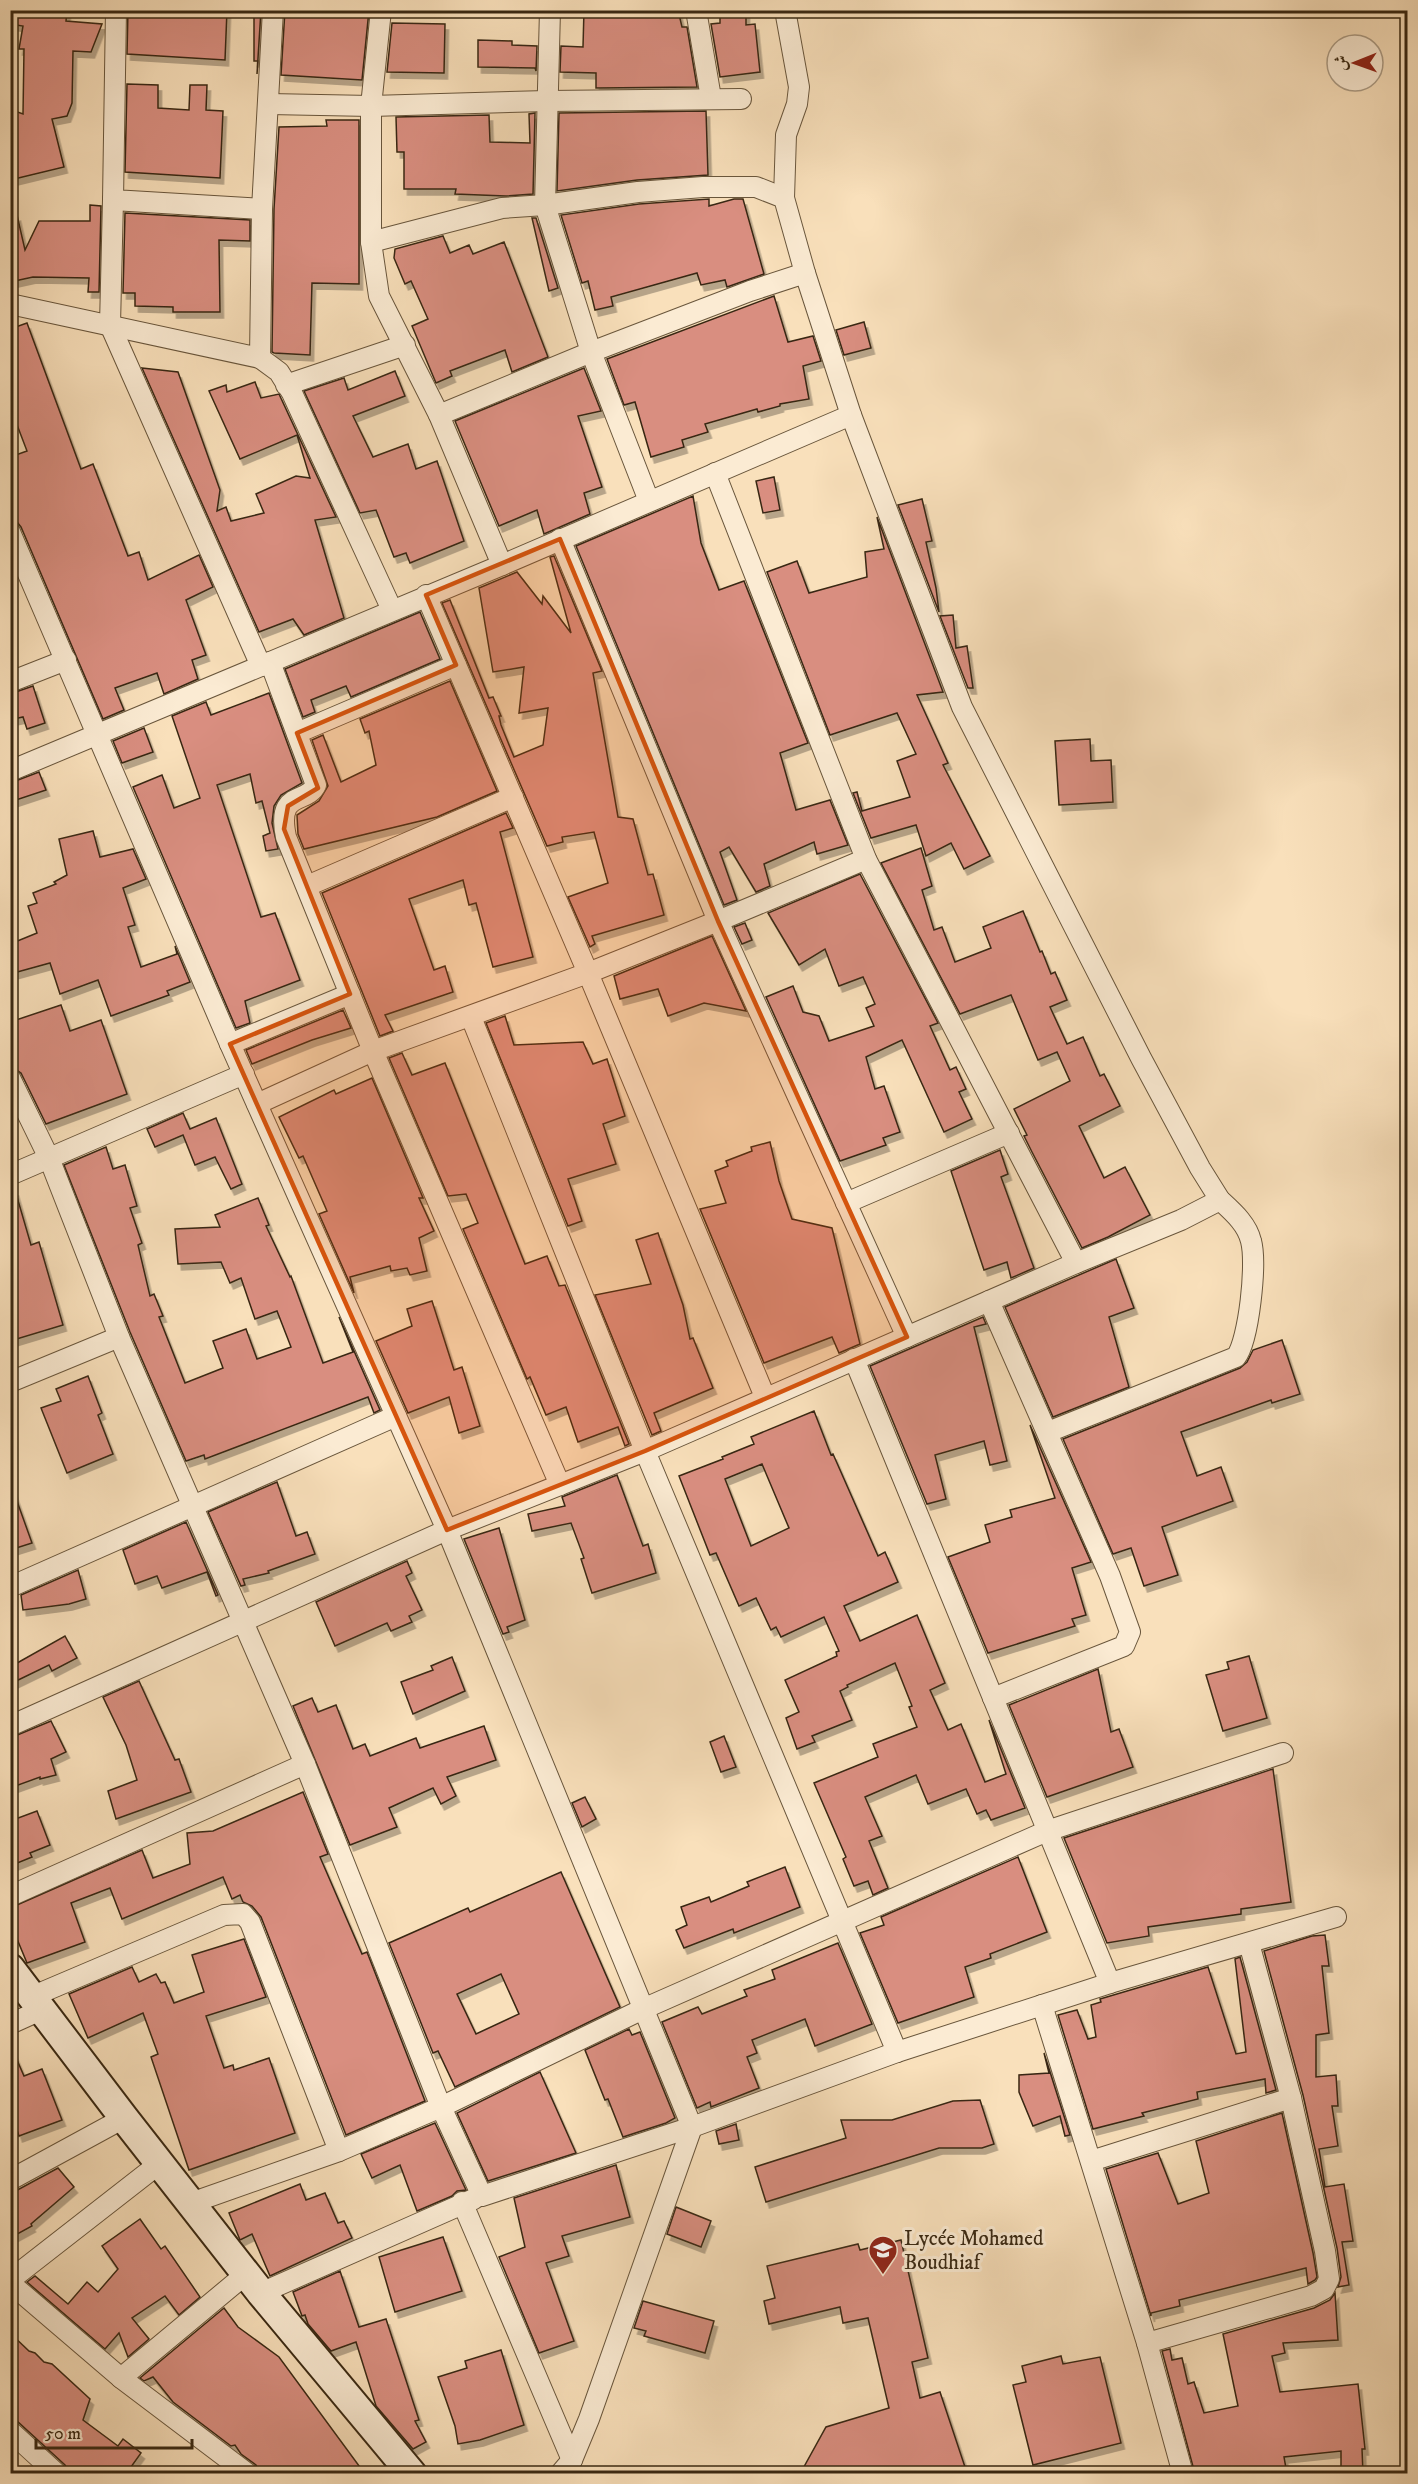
<svg xmlns="http://www.w3.org/2000/svg" width="1418" height="2484" viewBox="0 0 1418 2484" font-family="'IM FELL DW Pica',Amiri,serif">
<style>
.building{fill:#d98e80;stroke:#392812;stroke-width:1.5;fill-rule:evenodd;filter:url(#shadow)}
.lines{fill:none;stroke-linecap:round;stroke-linejoin:round}
.minor-casing{stroke:#69563c;stroke-width:22}
.secondary-casing{stroke:#392812;stroke-width:32}
.minor{stroke:#fbebd3;stroke-width:20}
.secondary{stroke:#fbebd3;stroke-width:28}
.marked{fill:#d6540d;fill-opacity:0.2;stroke:#d6540d;stroke-width:4.5;stroke-linejoin:round}
.labels{text-anchor:middle;stroke-width:6;stroke-linejoin:round;paint-order:stroke}
.poi-label{font-size:21px;fill:#392812;stroke:#fbebd3;text-anchor:start}
</style>
<defs>
<filter id="shadow"><feDropShadow dx="3.5" dy="6" stdDeviation="0" flood-color="#0004"/></filter>
</defs>
<rect width="100%" height="100%" fill="#f9e0bb"/>
<filter id="stains"><feTurbulence type="fractalNoise" baseFrequency=".00333" numOctaves="4"/><feColorMatrix values="0 0 0 0 .2 0 0 0 0 .09 0 0 0 0 .02 0 0 0 .5 -.17"/></filter>
<radialGradient id="worn" r=".72"><stop offset=".6" stop-color="#630" stop-opacity="0"/><stop offset="1" stop-color="#630" stop-opacity=".3"/></radialGradient>
<!-- building -->
<g class="building">
<polygon points="10,10 67,10 66,21 102,24 91,52 73,51 72,103 67,116 52,119 64,167 10,180 10,128 17,127 12,110 23,114 24,49 19,49 23,26 10,24"/>
<polygon points="128,10 227,10 225,60 127,54"/>
<polygon points="254,10 261,10 257,74 258,61 254,61"/>
<polygon points="285,10 369,10 362,80 281,75"/>
<polygon points="584,10 678,10 682,27 687,27 697,87 596,88 596,73 560,72 561,46 583,47"/>
<polygon points="720,10 746,10 746,25 755,24 760,72 720,77 711,24 720,23"/>
<polygon points="392,23 445,24 444,73 387,72"/>
<polygon points="478,40 512,41 512,45 537,46 536,71 535,68 478,67"/>
<polygon points="127,84 158,85 158,108 189,110 190,85 207,85 206,110 223,111 220,178 125,172"/>
<polygon points="706,111 708,175 637,180 557,191 559,113"/>
<polygon points="535,113 533,194 506,196 455,194 456,189 404,189 404,152 397,152 396,117 489,115 490,142 530,143 529,114"/>
<polygon points="326,120 359,120 359,284 312,283 310,355 274,353 272,352 274,209 279,127 327,126"/>
<polygon points="709,199 709,206 734,199 743,199 764,274 727,287 725,280 701,285 697,273 611,297 613,306 595,310 588,281 582,283 561,215 639,204"/>
<polygon points="90,205 101,206 99,292 88,292 89,278 33,277 10,282 10,216 17,215 25,250 39,221 90,221"/>
<polygon points="125,213 250,220 250,241 219,240 220,312 173,312 173,307 135,306 135,293 123,293"/>
<polygon points="532,218 536,218 558,288 549,291"/>
<polygon points="443,236 450,253 469,245 473,254 504,242 548,357 512,372 505,350 450,371 452,376 436,383 412,326 428,319 411,281 405,284 394,258 395,249"/>
<polygon points="774,296 788,342 813,336 821,361 803,366 809,399 780,404 780,406 758,412 757,409 705,424 708,432 682,440 684,447 651,457 635,402 624,405 607,359"/>
<polygon points="864,322 871,348 844,355 836,330"/>
<polygon points="27,323 81,469 93,464 128,556 139,552 148,580 199,555 213,587 186,600 206,655 192,660 198,679 164,694 157,673 115,688 124,710 103,719 21,527 17,522 10,520 10,457 27,451 14,417 10,418 10,329"/>
<polygon points="142,368 178,372 220,490 217,511 226,507 231,521 264,513 256,494 296,476 310,478 297,435 240,459 209,391 226,385 227,392 255,382 261,398 279,394 336,517 315,520 344,618 304,635 293,619 259,632"/>
<polygon points="584,368 601,411 578,416 602,487 584,493 590,514 544,534 537,510 499,526 455,421"/>
<polygon points="395,371 405,396 353,416 373,457 408,444 416,469 437,461 464,541 410,563 406,553 394,557 376,510 360,513 304,391 344,378 348,390"/>
<polygon points="774,477 780,510 763,513 756,481"/>
<polygon points="693,496 701,543 719,590 744,581 808,743 780,753 796,810 830,800 848,845 817,854 814,842 764,864 770,886 756,892 729,847 720,852 737,900 724,905 576,546"/>
<polygon points="922,499 932,541 926,542 936,588 939,612 898,505"/>
<polygon points="877,517 943,692 917,695 948,763 943,765 990,856 964,869 951,843 926,856 916,825 871,838 853,793 857,792 862,811 910,797 897,761 916,754 897,713 830,735 767,572 797,561 809,593 867,577 865,552 884,549"/>
<polygon points="554,556 602,671 593,673 618,817 633,819 648,875 653,874 664,915 592,936 595,944 590,947 568,897 608,883 594,832 562,837 563,842 547,846 442,603 450,600 489,698 493,697 501,716 499,716 501,725 514,757 543,745 548,708 519,713 524,667 493,672 479,588 517,572 542,604 543,596 571,633 550,557"/>
<polygon points="420,612 440,659 351,697 346,686 311,700 315,712 303,717 285,669"/>
<polygon points="953,615 956,648 967,646 973,688 968,688 940,616"/>
<polygon points="450,681 497,791 437,817 304,849 298,834 297,815 319,801 328,786 312,740 323,735 341,782 376,765 369,731 365,733 360,719"/>
<polygon points="33,686 45,723 27,729 23,717 14,719 10,708 10,694"/>
<polygon points="269,693 302,783 281,795 274,806 272,823 278,849 266,851 263,836 270,833 262,801 256,803 250,774 217,785 261,917 275,913 300,980 245,1001 250,1023 236,1028 133,787 162,775 174,808 200,798 172,716 206,702 211,715"/>
<polygon points="144,728 153,752 122,763 113,741"/>
<polygon points="1090,739 1091,761 1111,760 1113,802 1059,805 1055,741"/>
<polygon points="39,772 46,790 10,802 10,783"/>
<polygon points="506,813 513,828 500,832 533,957 493,967 476,903 469,905 463,880 409,899 434,970 445,966 453,992 385,1015 393,1031 380,1036 322,893"/>
<polygon points="93,831 100,857 133,849 146,879 123,888 135,925 128,927 141,967 177,954 175,946 190,982 167,991 169,995 111,1016 98,980 60,994 50,963 10,974 10,944 37,933 28,906 37,903 33,893 56,884 54,882 67,875 59,839"/>
<polygon points="921,848 932,886 922,890 934,930 942,927 955,962 991,948 983,927 1023,911 1040,952 1042,951 1051,974 1055,972 1067,1000 1050,1007 1067,1044 1083,1037 1100,1076 1104,1074 1120,1106 1079,1126 1104,1178 1125,1167 1150,1215 1108,1237 1082,1248 1032,1152 1024,1136 1027,1135 1014,1109 1070,1081 1057,1052 1038,1060 1011,995 960,1014 881,863"/>
<polygon points="860,874 938,1023 930,1026 950,1070 956,1067 966,1089 959,1092 972,1119 944,1132 902,1040 866,1057 875,1089 884,1086 900,1132 883,1138 886,1145 840,1161 766,997 793,986 803,1012 819,1016 829,1041 874,1026 866,1008 875,1004 863,977 839,986 825,949 799,965 768,913"/>
<polygon points="745,923 752,940 742,944 734,927"/>
<polygon points="712,936 746,1011 704,1003 668,1016 658,989 620,999 614,976"/>
<polygon points="61,1005 70,1031 101,1020 127,1094 46,1124 21,1073 10,1066 10,1022"/>
<polygon points="343,1010 351,1028 312,1040 252,1064 246,1050"/>
<polygon points="505,1016 514,1045 583,1042 593,1064 607,1059 625,1116 603,1124 616,1164 568,1179 582,1221 568,1226 486,1023"/>
<polygon points="402,1053 412,1075 445,1063 525,1264 547,1256 559,1286 565,1285 629,1444 625,1446 618,1427 578,1442 566,1407 546,1415 530,1377 527,1379 463,1229 478,1223 466,1194 448,1196 389,1058"/>
<polygon points="372,1078 423,1198 419,1198 434,1231 419,1238 427,1271 410,1275 407,1268 391,1271 390,1266 350,1277 354,1293 319,1214 327,1211 303,1156 299,1158 279,1117 334,1090 336,1094"/>
<polygon points="183,1113 190,1129 216,1118 242,1184 231,1189 215,1157 195,1165 183,1135 155,1147 147,1129"/>
<polygon points="770,1142 779,1181 792,1219 832,1228 860,1344 839,1353 832,1337 764,1363 700,1209 726,1203 715,1171 728,1166 726,1161 752,1151 751,1147"/>
<polygon points="106,1147 113,1169 125,1165 137,1206 130,1208 142,1243 138,1245 150,1296 154,1294 163,1316 159,1317 185,1383 223,1368 213,1341 246,1329 257,1359 291,1347 277,1311 255,1319 241,1278 230,1283 221,1262 178,1264 175,1229 220,1227 215,1215 258,1198 269,1225 266,1226 290,1277 291,1276 323,1363 353,1352 339,1317 380,1410 374,1413 368,1397 205,1459 204,1455 186,1461 130,1332 64,1165"/>
<polygon points="1000,1150 1008,1174 1001,1177 1034,1268 1011,1278 1007,1262 984,1270 951,1171"/>
<polygon points="10,1190 15,1190 31,1245 39,1242 63,1325 10,1341"/>
<polygon points="658,1233 683,1305 690,1339 693,1338 713,1388 654,1413 661,1431 652,1435 595,1295 651,1284 636,1240"/>
<polygon points="1116,1259 1134,1308 1109,1317 1129,1387 1053,1417 1005,1307"/>
<polygon points="432,1301 454,1370 462,1367 480,1426 459,1433 449,1397 408,1413 376,1341 412,1326 407,1309"/>
<polygon points="983,1317 986,1324 974,1327 1007,1461 990,1465 984,1441 935,1455 946,1499 927,1504 870,1366"/>
<polygon points="1282,1340 1300,1394 1272,1403 1271,1400 1181,1432 1197,1476 1221,1467 1233,1501 1162,1527 1178,1575 1144,1586 1131,1548 1113,1554 1063,1439 1240,1368 1247,1362 1253,1350"/>
<polygon points="88,1376 102,1413 98,1415 113,1454 67,1473 41,1408 61,1401 56,1389"/>
<path d="M 814,1411 L 831,1455 L 833,1454 L 878,1556 L 885,1552 L 898,1582 L 844,1606 L 860,1641 L 917,1615 L 945,1683 L 930,1690 L 948,1730 L 961,1724 L 985,1782 L 1006,1774 L 989,1720 L 1025,1808 L 991,1820 L 986,1810 L 977,1814 L 966,1789 L 928,1804 L 916,1775 L 865,1797 L 882,1836 L 869,1841 L 888,1888 L 873,1895 L 868,1881 L 854,1886 L 843,1859 L 846,1857 L 814,1783 L 878,1757 L 873,1744 L 917,1727 L 909,1707 L 912,1706 L 895,1663 L 847,1685 L 848,1687 L 840,1691 L 852,1720 L 812,1736 L 815,1742 L 797,1749 L 786,1718 L 799,1712 L 785,1680 L 837,1656 L 836,1652 L 839,1651 L 824,1617 L 781,1637 L 776,1627 L 771,1630 L 756,1598 L 739,1606 L 716,1553 L 710,1555 L 679,1476 L 723,1459 L 722,1457 L 754,1444 L 751,1437 ZM 762,1464 L 789,1528 L 751,1546 L 725,1479 Z"/>
<polygon points="1030,1425 1091,1562 1072,1568 1086,1615 1072,1619 1075,1626 988,1653 948,1557 990,1542 985,1525 1012,1517 1010,1510 1055,1498"/>
<polygon points="617,1475 643,1546 648,1544 656,1573 592,1593 581,1559 584,1558 571,1523 532,1531 528,1514 565,1506 562,1497"/>
<polygon points="277,1482 296,1536 307,1532 315,1554 268,1571 269,1573 243,1579 245,1585 241,1586 208,1512"/>
<polygon points="13,1490 32,1543 10,1550 10,1491"/>
<polygon points="186,1522 218,1595 216,1596 207,1572 162,1588 157,1576 135,1584 123,1550"/>
<polygon points="499,1528 525,1620 507,1627 509,1632 503,1634 464,1539"/>
<polygon points="407,1561 412,1573 406,1576 422,1610 409,1616 412,1622 391,1631 387,1623 335,1646 316,1602"/>
<polygon points="78,1570 86,1599 69,1604 23,1610 21,1595"/>
<polygon points="65,1636 77,1658 52,1671 49,1665 10,1684 10,1667"/>
<polygon points="1249,1656 1267,1718 1223,1731 1206,1675 1229,1669 1227,1662"/>
<polygon points="452,1657 465,1691 413,1714 401,1682 433,1670 431,1666"/>
<polygon points="1098,1669 1111,1732 1119,1729 1133,1767 1047,1797 1009,1705"/>
<polygon points="139,1681 175,1760 179,1759 191,1792 116,1819 108,1791 137,1780 126,1745 103,1697"/>
<polygon points="312,1698 318,1712 336,1705 353,1749 365,1744 370,1756 416,1738 420,1748 484,1726 496,1760 447,1777 456,1796 441,1804 433,1788 389,1808 397,1827 350,1845 293,1706"/>
<polygon points="51,1721 66,1752 51,1759 56,1775 40,1779 40,1777 10,1788 10,1738"/>
<polygon points="724,1736 736,1767 721,1772 710,1742"/>
<polygon points="1273,1769 1291,1902 1241,1909 1241,1914 1148,1927 1149,1936 1107,1943 1064,1838"/>
<polygon points="303,1792 328,1854 320,1857 362,1954 367,1952 425,2101 346,2135 261,1917 252,1906 243,1902 240,1895 232,1899 223,1877 122,1919 110,1888 71,1903 85,1942 27,1963 10,1922 10,1908 142,1850 153,1878 190,1864 187,1833 213,1831"/>
<polygon points="585,1797 596,1819 582,1827 572,1803"/>
<polygon points="37,1811 50,1845 30,1853 32,1857 10,1866 10,1821"/>
<polygon points="1018,1857 1047,1932 990,1954 991,1958 965,1967 974,1997 898,2023 860,1933 884,1925 881,1917"/>
<polygon points="785,1867 800,1907 734,1933 733,1929 684,1948 676,1930 687,1925 681,1907 709,1897 711,1902 749,1886 747,1882"/>
<path d="M 561,1872 L 620,2007 L 455,2087 L 438,2051 L 433,2053 L 389,1943 L 468,1908 L 470,1912 ZM 501,1974 L 519,2014 L 476,2034 L 457,1994 Z"/>
<polygon points="1325,1935 1329,1966 1322,1966 1329,2033 1316,2035 1316,2077 1336,2075 1338,2106 1332,2106 1338,2146 1319,2149 1325,2187 1344,2184 1353,2241 1342,2242 1349,2285 1338,2287 1341,2277 1337,2248 1303,2095 1264,1951 1312,1936"/>
<polygon points="244,1939 266,1997 206,2016 224,2068 233,2065 234,2070 269,2058 295,2133 189,2170 151,2057 158,2054 143,2013 88,2038 69,1994 132,1967 139,1982 156,1974 161,1983 165,1982 174,2003 204,1992 192,1955"/>
<polygon points="838,1943 872,2024 815,2046 805,2019 752,2040 757,2053 747,2057 759,2088 711,2107 710,2102 697,2108 662,2022 698,2007 702,2014 747,1996 744,1990 775,1979 772,1970"/>
<polygon points="1240,1957 1276,2090 1266,2093 1265,2079 1197,2092 1198,2099 1142,2113 1144,2116 1093,2129 1058,2015 1077,2010 1088,2039 1096,2037 1091,2005 1101,2002 1100,1999 1208,1967 1236,2054 1246,2052 1235,1959"/>
<polygon points="629,2029 632,2035 640,2032 675,2118 666,2123 623,2137 608,2099 605,2100 585,2050"/>
<polygon points="10,2044 24,2076 42,2069 62,2120 19,2136 17,2130 10,2132"/>
<polygon points="1044,2053 1070,2135 1065,2136 1060,2116 1033,2126 1019,2092 1019,2075 1049,2073"/>
<polygon points="540,2072 576,2153 488,2181 457,2113"/>
<polygon points="980,2100 994,2144 982,2148 939,2148 766,2202 755,2167 846,2138 841,2120 892,2120 953,2101"/>
<polygon points="1282,2113 1313,2253 1317,2277 1315,2280 1308,2284 1306,2268 1179,2300 1180,2306 1151,2313 1151,2316 1106,2169 1158,2153 1178,2204 1209,2193 1196,2141"/>
<polygon points="435,2123 466,2190 457,2191 452,2196 417,2211 400,2165 372,2178 361,2154"/>
<polygon points="736,2124 739,2140 719,2144 716,2131"/>
<polygon points="616,2165 630,2217 562,2236 569,2256 546,2263 574,2341 539,2353 499,2257 525,2247 514,2198"/>
<polygon points="58,2168 74,2187 31,2224 32,2226 10,2238 10,2194"/>
<polygon points="300,2184 306,2200 325,2193 338,2223 344,2221 352,2238 270,2276 252,2234 240,2240 229,2213"/>
<polygon points="676,2207 711,2221 701,2247 667,2234"/>
<polygon points="140,2219 161,2249 165,2246 200,2297 179,2315 165,2296 132,2318 149,2339 128,2357 119,2333 105,2349 27,2282 35,2276 68,2304 87,2282 98,2292 118,2269 102,2246"/>
<polygon points="443,2237 462,2291 395,2312 379,2257"/>
<polygon points="901,2240 928,2358 912,2362 920,2398 940,2392 965,2467 947,2474 800,2474 826,2427 889,2408 868,2318 843,2323 840,2307 769,2324 764,2301 775,2298 767,2266 858,2244 860,2250"/>
<polygon points="340,2271 359,2327 386,2319 419,2420 415,2421 426,2442 413,2449 376,2406 356,2342 331,2351 308,2324 305,2315 302,2316 293,2292"/>
<polygon points="1335,2293 1338,2340 1283,2343 1285,2353 1272,2356 1280,2392 1358,2384 1365,2449 1362,2449 1363,2474 1341,2474 1341,2451 1284,2457 1287,2474 1195,2474 1162,2351 1170,2349 1172,2360 1182,2358 1188,2384 1194,2382 1204,2413 1238,2406 1223,2334 1314,2308 1330,2300"/>
<polygon points="643,2301 714,2321 705,2353 644,2336 646,2331 634,2328"/>
<polygon points="224,2308 238,2327 279,2357 365,2474 260,2474 256,2465 241,2454 235,2445 231,2446 173,2402 153,2377 144,2381 140,2378"/>
<polygon points="10,2333 29,2351 35,2353 44,2362 52,2364 90,2399 83,2420 118,2446 123,2439 141,2453 126,2474 70,2474 65,2465 18,2422 10,2419"/>
<polygon points="501,2350 524,2425 480,2440 458,2444 455,2426 438,2377 467,2368 465,2361"/>
<polygon points="1061,2356 1063,2364 1100,2357 1121,2443 1033,2465 1013,2385 1026,2382 1022,2366"/>
</g>
<g class="lines">
<!-- minor casing -->
<g class="minor-casing">
<g id="minor">
<polyline points="116,10 113,200 262,209"/>
<polyline points="381,10 371,106 371,242 379,296 439,415 502,565"/>
<polyline points="550,10 545,205 591,352 649,501"/>
<polyline points="696,10 711,98"/>
<polyline points="269,104 371,106 547,101 741,99"/>
<polyline points="784,198 786,135 797,104 799,87 785,10"/>
<polyline points="113,200 110,325 261,666"/>
<polyline points="371,242 502,208 545,205 638,192 703,187 756,187 784,198 805,273"/>
<polyline points="10,304 260,358 262,209 273,10"/>
<polyline points="260,358 279,372 292,393 392,610"/>
<polyline points="286,385 405,345"/>
<polyline points="715,473 866,859 1076,1263"/>
<polyline points="10,532 230,1044 447,1530 692,2127 589,2419 572,2460 560,2474"/>
<polyline points="560,539 718,921 907,1337"/>
<polyline points="426,595 588,973 765,1397"/>
<path d="M 270,662 L 316,785 C 307,805 276,789 286,837 L 373,1051 L 560,1485"/>
<polyline points="10,682 66,660"/>
<polyline points="297,733 456,665"/>
<polyline points="10,771 502,565 851,415"/>
<polyline points="307,886 513,797"/>
<polyline points="471,1017 645,1451 897,2052"/>
<polyline points="230,1044 350,994"/>
<polyline points="10,1078 49,1158 119,1337 305,1764 441,2107 482,2196 692,2127 897,2052 1110,1983 1336,1917"/>
<polyline points="257,1104 373,1051 588,973 718,921 866,859"/>
<polyline points="10,1175 244,1074"/>
<polyline points="846,1203 1009,1133"/>
<polyline points="989,1301 1110,1576 1130,1632 1124,1646 993,1698"/>
<polyline points="854,1359 1110,1983"/>
<polyline points="10,1382 119,1337"/>
<path d="M 1048,1432 L 1236,1357 C 1249,1340 1257,1263 1251,1241 C 1247,1224 1233,1212 1220,1200"/>
<polyline points="10,1587 396,1416"/>
<polyline points="10,1726 447,1530 645,1451 1076,1263 1181,1220 1220,1200 1200,1168 1141,1058 962,707 851,415 805,273 750,291 591,352 439,415"/>
<polyline points="10,1896 305,1764"/>
<polyline points="31,1997 224,1915 243,1914 250,1922 339,2151"/>
<polyline points="1042,2005 1147,2343 1183,2474"/>
<polyline points="10,2024 41,2010"/>
<polyline points="1091,2161 1291,2098"/>
<polyline points="10,2180 124,2118"/>
<polyline points="462,2202 572,2460"/>
<polyline points="191,2203 339,2151 441,2107 643,2009 1047,1831 1283,1753"/>
<polyline points="10,2280 160,2163"/>
<polyline points="10,2283 121,2378 248,2474"/>
<polyline points="261,2293 474,2199"/>
<polyline points="1147,2343 1311,2296 1324,2289 1329,2279 1325,2251 1291,2098 1249,1943"/>
<polyline points="121,2378 246,2274"/>
<polyline points="10,2431 57,2474"/>
</g>
</g>
<!-- secondary casing -->
<g class="secondary-casing">
<polyline id="secondary" points="10,1968 124,2118 261,2293 412,2474"/>
</g>
<!-- minor -->
<use href="#minor" class="minor"/>
<!-- secondary -->
<use href="#secondary" class="secondary"/>
</g>
<!-- marked area -->
<path class="marked" d="M 560,539 L 718,921 L 907,1337 L 645,1451 L 447,1530 L 230,1044 L 350,994 L 284,829 L 288,806 L 318,788 L 297,733 L 456,665 L 426,595 Z"/>
<!-- icons -->
<defs>
<g id="school-pin" transform="scale(1.5)"><path d="M0 17L-7.5 6A9.5 9.5 0 1 1 7.5 6Z" fill="#8f2418" stroke="#fbebd3"/><path d="M0-5L7-2L0 1L-7-2ZM-4 1L0 2.5L4 1V4Q0 6-4 4Z" fill="#fff"/></g>
</defs>
<g fill-rule="evenodd">
<use href="#school-pin" x="883" y="2250"/>
</g>
<g class="labels">
<!-- poi labels -->
<g class="poi-label">
<text x="904" y="2245">Lycée Mohamed<tspan x="904" dy="24">Boudhiaf</tspan></text>
</g>
</g>
<!-- margin -->
<rect width="1418" height="2484" fill="none" stroke="#f9e0bb" stroke-width="36"/>
<rect x="12" y="12" width="1394" height="2460" fill="none" stroke="#392812" stroke-width="3"/>
<rect x="18" y="18" width="1382" height="2448" fill="none" stroke="#392812" stroke-width="1.5"/>
<!-- north arrow -->
<g transform="translate(1355 63) rotate(269)"><circle r="28" fill="#fbebd3" stroke="#ad9d86" stroke-width="1.5"/>
<path d="M0-4.5L10 22L0 15L-10 22Z" fill="#8f2418"/>
<text y="-9" font-size="16" font-weight="bold" text-anchor="middle" fill="#392812">ش</text>
</g>
<!-- scale -->
<path d="M36 2439v9h156v-9" fill="none" stroke="#392812" stroke-width="3"/>
<text x="45" y="2439" font-size="18" fill="#392812" stroke="#fbebd3" stroke-width="4.5" paint-order="stroke">50 m</text>
<rect width="100%" height="100%" filter="url(#stains)"/>
<rect width="100%" height="100%" fill="url(#worn)"/>
</svg>
